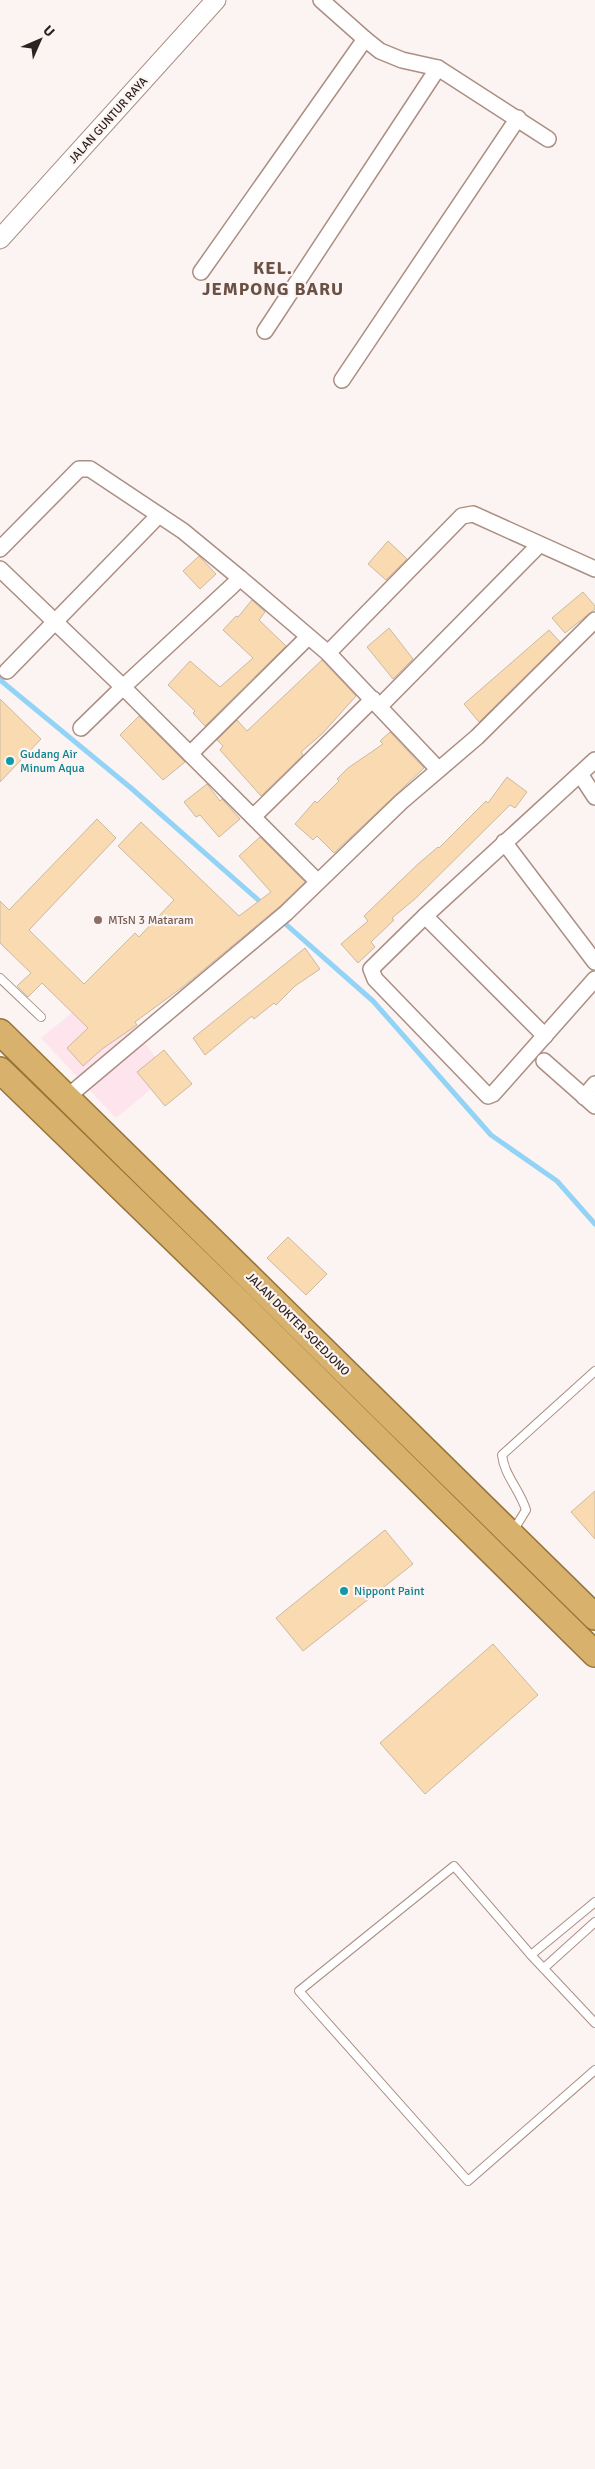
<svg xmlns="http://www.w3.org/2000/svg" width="595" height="2469" viewBox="0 0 595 2469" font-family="Signika,sans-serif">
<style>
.commercial{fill:#fee4ec}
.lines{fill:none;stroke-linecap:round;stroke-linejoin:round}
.stream{stroke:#93d3f6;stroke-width:5}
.building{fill:#fadab0;stroke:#ccb9a0}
.service-casing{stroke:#ac8e83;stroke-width:10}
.minor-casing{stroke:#ac8e83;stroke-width:18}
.tertiary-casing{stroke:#ac8e83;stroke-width:21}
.trunk-casing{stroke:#967339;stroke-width:28}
.service{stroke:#fff;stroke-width:8}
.minor{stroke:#fff;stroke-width:15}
.tertiary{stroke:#fff;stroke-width:19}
.trunk{stroke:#d8b26c;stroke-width:25}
.culture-dot{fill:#0f9aa8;stroke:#fbf4f2;stroke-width:2}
.education-dot{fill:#8d6e63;stroke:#fbf4f2;stroke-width:2}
.labels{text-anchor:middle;stroke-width:4.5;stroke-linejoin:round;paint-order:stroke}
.street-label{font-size:12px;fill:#2e221e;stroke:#fbf4f2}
.culture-label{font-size:12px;fill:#0d838f;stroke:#fbf4f2;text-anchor:start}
.education-label{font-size:12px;fill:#785e54;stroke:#fbf4f2;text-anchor:start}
.district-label{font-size:18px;font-weight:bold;letter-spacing:1px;fill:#6b5046;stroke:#fbf4f2}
</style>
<rect width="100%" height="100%" fill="#fbf4f2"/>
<!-- commercial -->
<polygon class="commercial" points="101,989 169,1074 116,1118 41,1038"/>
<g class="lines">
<!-- stream -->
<polyline class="stream" points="0,680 131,788 373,1001 491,1135 557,1181 595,1224"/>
</g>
<!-- building -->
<g class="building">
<polygon points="388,541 407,559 386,580 368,564"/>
<polygon points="199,556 216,574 200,589 183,571"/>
<polygon points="583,592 595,606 595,609 565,633 552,618"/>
<polygon points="252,600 265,612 259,620 286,646 205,726 193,713 195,711 168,685 190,661 220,687 253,658 223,630 236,616 238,617"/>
<polygon points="389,628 413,659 393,679 367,647"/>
<polygon points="549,630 560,642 479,722 464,704"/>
<polygon points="322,660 356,696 323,733 301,752 303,755 261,796 220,750 223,746 217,740 237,720 247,731"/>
<polygon points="0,699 41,739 0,782"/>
<polygon points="139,716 185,762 163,780 120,735"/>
<polygon points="390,732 424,768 334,853 317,836 313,840 295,824 315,801 317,803 339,781 337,779 348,768 383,744 380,741"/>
<polygon points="507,777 527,792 515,808 510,805 416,898 392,918 394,920 371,942 375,947 358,963 341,944 368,921 364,916 418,864 438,847 439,848 486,801 488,803"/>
<polygon points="207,784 220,801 222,799 240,819 219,837 200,815 196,817 184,802"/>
<polygon points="97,819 116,838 29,930 84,984 135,933 139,937 174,900 118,846 141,822 239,916 271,892 239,856 260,837 305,882 279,907 184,986 135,1022 137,1025 102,1049 83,1066 67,1048 88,1028 42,983 28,997 17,986 31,973 0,943 0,901 9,910"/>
<polygon points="305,948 320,969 295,986 276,1005 274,1003 254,1019 252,1016 205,1055 193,1038"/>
<polygon points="164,1050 192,1084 165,1106 137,1072"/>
<polygon points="288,1237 327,1274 306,1295 267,1258"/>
<polygon points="595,1491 595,1539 571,1512"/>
<polygon points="385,1530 413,1564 303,1651 276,1618"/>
<polygon points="493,1644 538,1695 425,1794 380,1743"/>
</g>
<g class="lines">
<!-- service casing -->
<g class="service-casing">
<g id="service">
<polyline points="0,978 41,1017"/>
<path d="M 513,1531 L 526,1510 C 520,1490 504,1475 502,1455 L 595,1371"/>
<polyline points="595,1902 531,1955 454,1866 299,1991 468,2181 595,2070"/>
<polyline points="531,1955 595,2023"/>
<polyline points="544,1968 595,1922"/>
</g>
</g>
<!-- minor casing -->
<g class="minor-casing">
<g id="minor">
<polyline points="365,39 380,51 402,60 438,68 548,139"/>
<polyline points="201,272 365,39 321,0"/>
<polyline points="265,331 438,68"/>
<polyline points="342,380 518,118"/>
<polyline points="0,549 79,469 90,469 183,531 240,578"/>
<polyline points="0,569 123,687 81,728"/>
<polyline points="328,653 462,516 473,514 595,569"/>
<polyline points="7,671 159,515"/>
<polyline points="380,706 539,545"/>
<polyline points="190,754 308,637"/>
<polyline points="595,760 425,916 371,969 375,979 488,1096 493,1094 595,979"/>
<polyline points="580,774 595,797"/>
<polyline points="254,816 373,699"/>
<polyline points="504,842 595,962"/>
<polyline points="317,881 123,687 232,586 240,578 328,653 438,769"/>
<polyline points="425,916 545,1036"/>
<polyline points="544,1061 595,1106"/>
<polyline points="584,1097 595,1084"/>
<polyline points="66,1098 286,913 401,802 477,737 595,620"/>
</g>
</g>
<!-- tertiary casing -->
<g class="tertiary-casing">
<polyline id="tertiary" points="0,239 216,0"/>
</g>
<!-- trunk casing -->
<g class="trunk-casing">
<g id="trunk">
<polyline points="0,1032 595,1617"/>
<polyline points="0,1070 248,1311 595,1654"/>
</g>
</g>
<!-- service -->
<use href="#service" class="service"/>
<!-- minor -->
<use href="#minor" class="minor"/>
<!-- tertiary -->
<use href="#tertiary" class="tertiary"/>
<!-- trunk -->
<use href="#trunk" class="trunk"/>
</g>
<!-- markers -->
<g class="culture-dot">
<circle cx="10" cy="761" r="5"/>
<circle cx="344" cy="1591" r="5"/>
</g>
<circle class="education-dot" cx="98" cy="920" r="5"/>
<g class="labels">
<!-- street labels -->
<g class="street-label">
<text transform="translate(108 120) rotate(-48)" y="4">JALAN GUNTUR RAYA</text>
<text transform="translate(298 1324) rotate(45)" y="4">JALAN DOKTER SOEDJONO</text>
</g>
<!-- culture labels -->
<g class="culture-label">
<text x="20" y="758">Gudang Air<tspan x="20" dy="14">Minum Aqua</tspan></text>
<text x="354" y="1595">Nippont Paint</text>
</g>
<!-- education labels -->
<g class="education-label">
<text x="108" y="924">MTsN 3 Mataram</text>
</g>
<!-- district labels -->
<g class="district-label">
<text x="273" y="274">KEL.<tspan x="273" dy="21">JEMPONG BARU</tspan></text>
</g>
</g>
<!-- north arrow -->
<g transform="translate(40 40) rotate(45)" stroke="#fbf4f2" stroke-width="4" paint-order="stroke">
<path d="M0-4L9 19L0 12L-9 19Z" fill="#2e221e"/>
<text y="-8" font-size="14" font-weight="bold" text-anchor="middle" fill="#2e221e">U</text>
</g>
</svg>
